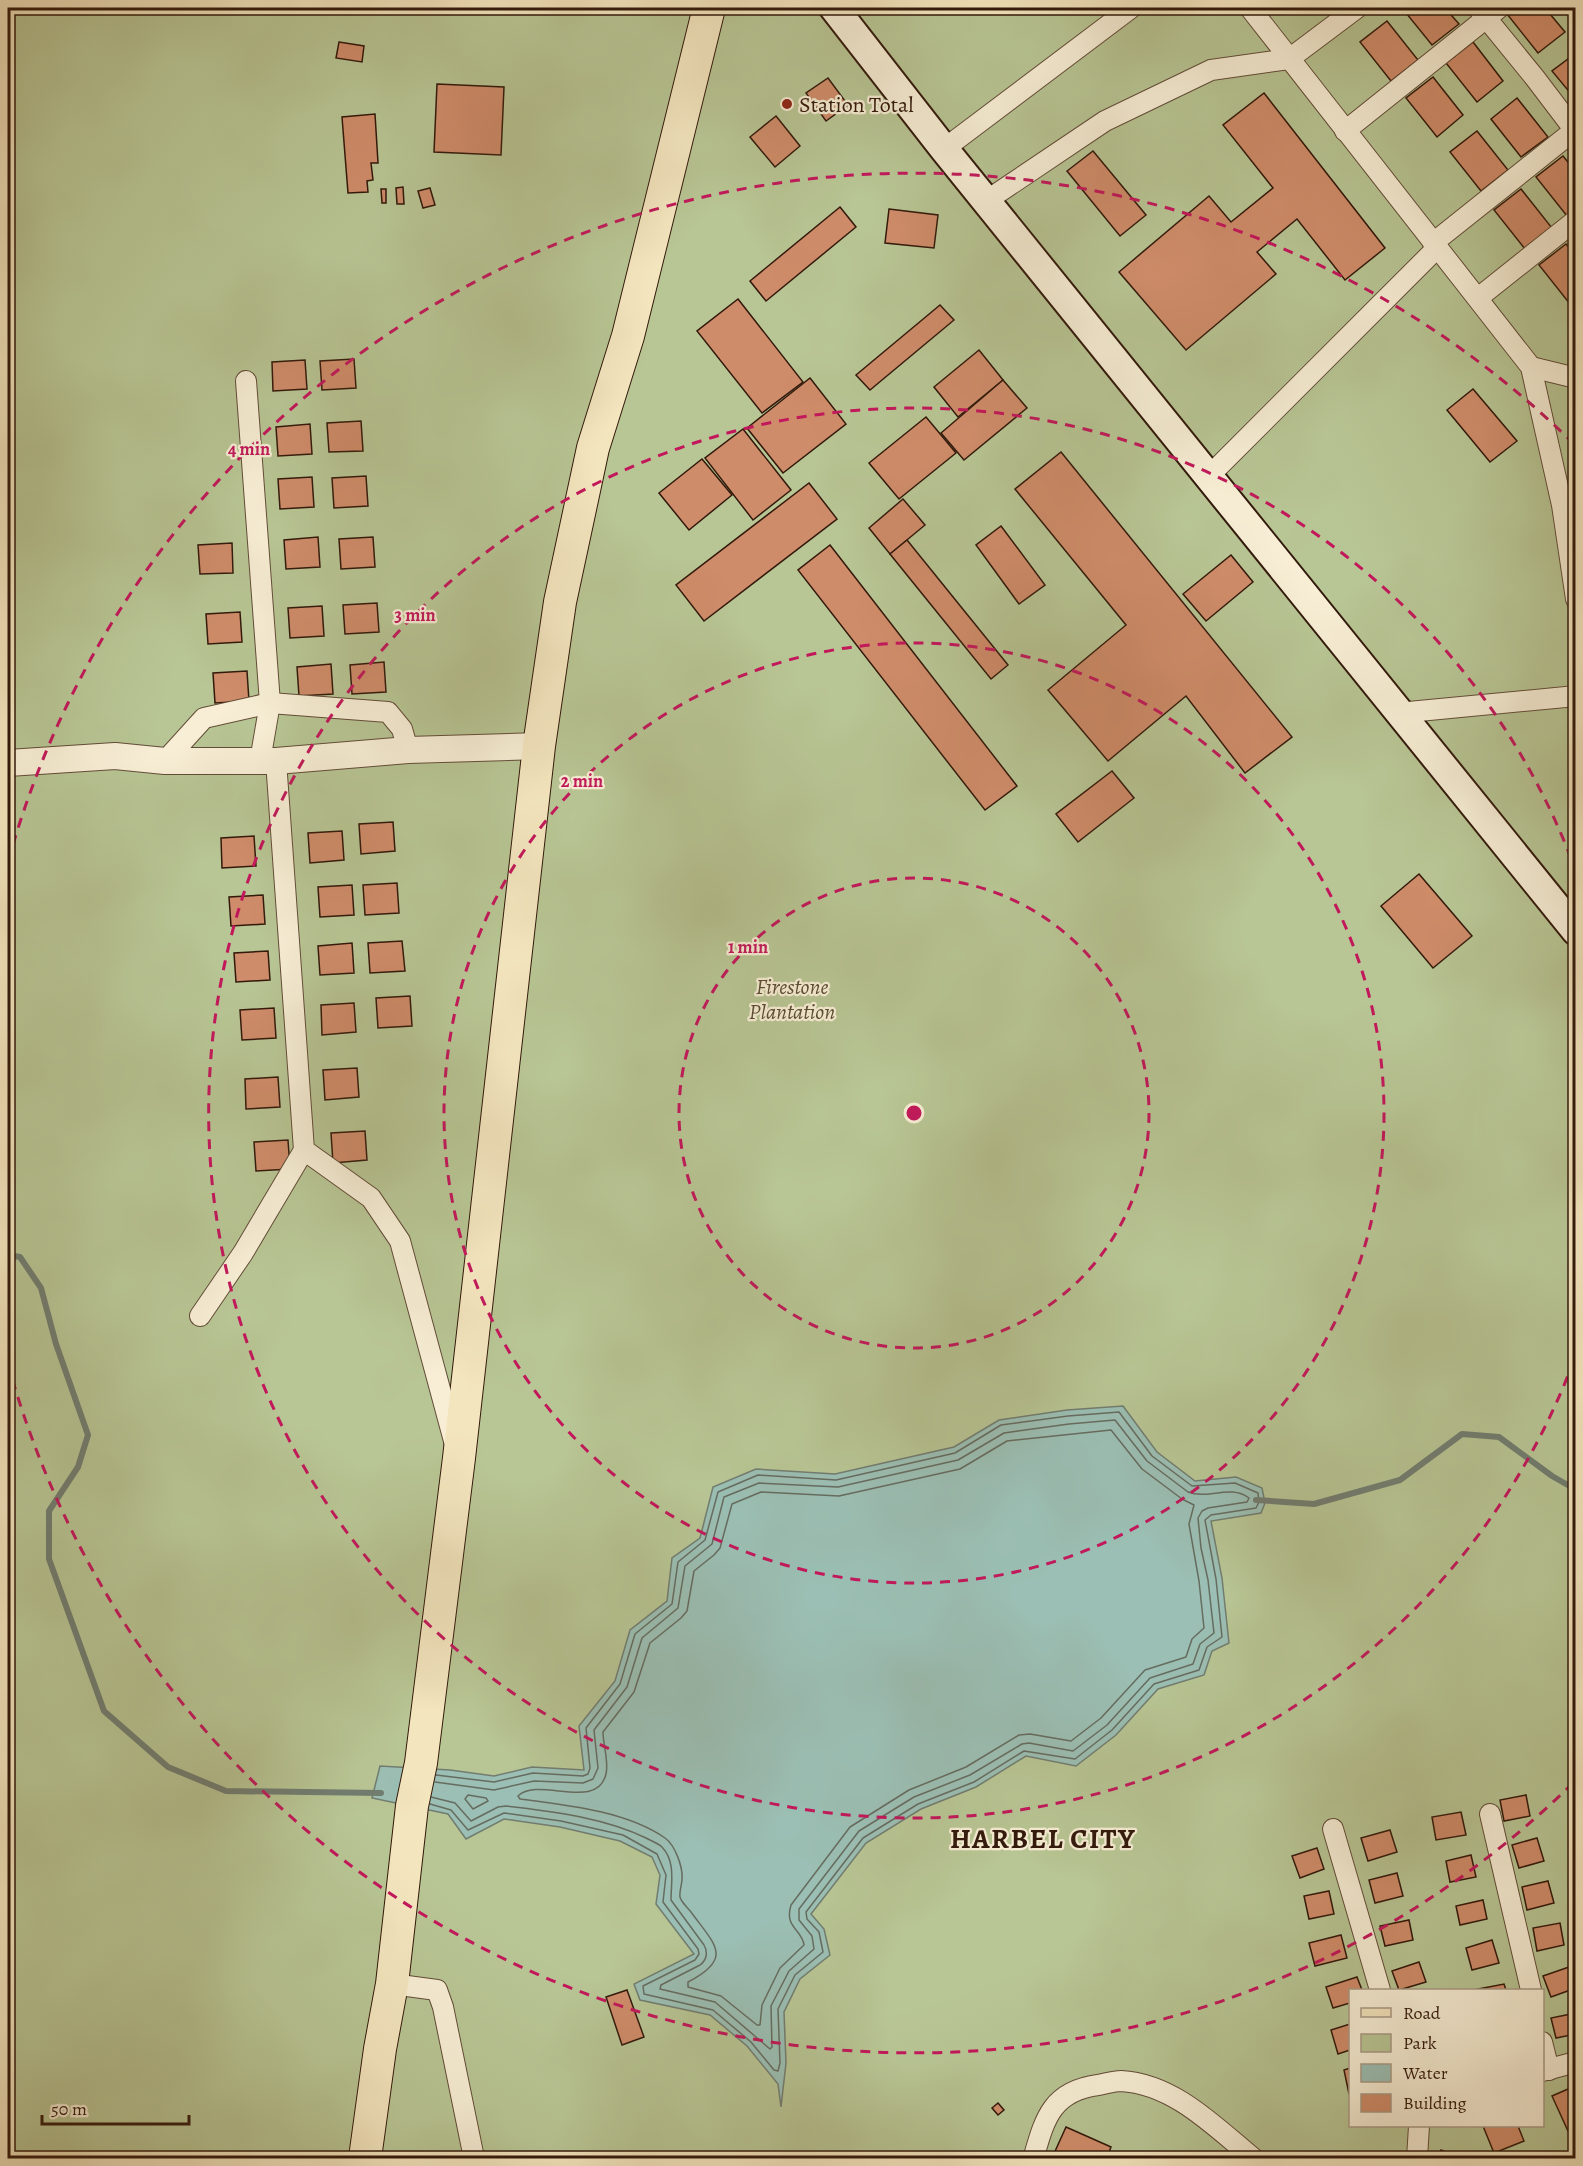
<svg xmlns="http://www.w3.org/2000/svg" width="1583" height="2166" viewBox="0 0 1583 2166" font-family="Alegreya,serif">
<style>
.green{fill:#b8c594;stroke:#756f50;stroke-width:1.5;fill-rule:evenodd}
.water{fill:#9bbfb4;stroke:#717d70;stroke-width:1.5}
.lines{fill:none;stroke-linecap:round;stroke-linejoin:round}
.shore{stroke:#666c60;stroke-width:1.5}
.stream{stroke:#717d70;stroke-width:6}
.building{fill:#cf8c6a;stroke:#32190b;stroke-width:1.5}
.minor-casing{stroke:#624c38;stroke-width:22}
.tertiary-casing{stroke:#624c38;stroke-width:28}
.secondary-casing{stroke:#32190b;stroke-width:32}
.primary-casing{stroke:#32190b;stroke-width:34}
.minor{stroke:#f7eed5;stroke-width:20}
.tertiary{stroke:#f7eed5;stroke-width:26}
.secondary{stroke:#f7eed5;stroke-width:28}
.primary{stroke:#f3e5be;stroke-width:32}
.ring{fill:none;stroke:#c2185b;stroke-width:3;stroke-dasharray:10 8}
.poi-dot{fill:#8f2418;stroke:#f7eed5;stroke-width:2}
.labels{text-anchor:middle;stroke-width:4.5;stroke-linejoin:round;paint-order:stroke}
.poi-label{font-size:22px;fill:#32190b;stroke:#f7eed5;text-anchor:start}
.park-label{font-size:22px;font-style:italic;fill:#5a4d34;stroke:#f7eed5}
.district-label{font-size:28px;font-weight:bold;letter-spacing:1.5px;fill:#32190b;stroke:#f7eed5}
.centre{fill:#c2185b;stroke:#f7eed5;stroke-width:3}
.ring-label{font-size:18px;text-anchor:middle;font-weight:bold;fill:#c2185b;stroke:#f7eed5;stroke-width:4.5;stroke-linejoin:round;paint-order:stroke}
</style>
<rect width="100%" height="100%" fill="#f3e5be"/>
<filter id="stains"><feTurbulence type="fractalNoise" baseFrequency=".00333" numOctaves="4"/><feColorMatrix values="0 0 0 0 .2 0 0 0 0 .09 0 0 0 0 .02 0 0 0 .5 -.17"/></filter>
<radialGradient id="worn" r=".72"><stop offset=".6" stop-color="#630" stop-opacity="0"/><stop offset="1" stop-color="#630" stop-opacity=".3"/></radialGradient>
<!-- green -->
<path class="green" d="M 8,8 L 1575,8 L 1575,2158 L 8,2158 ZM 1350,1990 L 1542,1990 L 1542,2126 L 1350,2126 Z"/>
<!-- water -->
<polygon class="water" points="1123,1406 1157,1452 1195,1481 1236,1477 1262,1488 1265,1503 1261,1513 1211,1521 1222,1578 1229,1643 1212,1651 1204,1675 1158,1689 1116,1735 1076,1766 1026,1756 976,1787 921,1809 866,1843 811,1914 824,1929 830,1955 800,1979 784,2012 786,2063 781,2107 778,2084 747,2046 710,2015 640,2000 634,1984 694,1954 656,1904 660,1875 652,1857 620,1841 560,1827 504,1819 466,1839 448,1814 372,1798 380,1766 450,1770 494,1776 532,1767 584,1770 579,1726 615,1681 630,1630 667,1601 672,1558 700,1538 713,1487 756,1469 835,1474 954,1447 999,1420 1067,1410"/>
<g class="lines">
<!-- shore -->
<g class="shore">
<path d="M 1111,1430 L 1142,1469 L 1182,1499 L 1194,1505 L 1189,1524 L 1199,1581 L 1204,1628 L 1192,1639 L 1186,1657 L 1145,1670 L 1101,1718 L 1071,1741 L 1030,1734 L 1019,1735 L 966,1767 L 909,1790 L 850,1827 L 791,1905 C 784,1928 802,1929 804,1945 L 780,1968 L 762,2005 L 760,2025 L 757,2025 L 721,1996 L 688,1987 L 688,1982 C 734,1958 715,1945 691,1912 C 688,1908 681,1902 680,1897 C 679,1892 682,1884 682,1879 C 683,1867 675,1845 665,1838 C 626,1811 566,1805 520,1799 L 518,1796 C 538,1776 597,1812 606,1774 C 609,1761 603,1745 603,1732 L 634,1692 L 650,1643 L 681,1618 L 687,1611 L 694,1571 L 714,1555 L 720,1548 L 732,1504 L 761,1492 L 839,1496 L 960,1469 L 1007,1441 Z"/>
<polygon points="468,1795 486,1798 488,1801 473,1809 465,1799"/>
<path d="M 431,1797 L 455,1803 L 471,1821 L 498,1807 L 506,1806 C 553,1812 603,1817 646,1838 C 651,1841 658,1843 662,1847 C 676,1862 671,1882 671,1900 L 704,1945 C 708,1952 707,1960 700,1965 L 661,1985 L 660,1989 L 715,2002 L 770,2049 L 772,2047 L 771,2006 L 789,1971 L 814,1949 L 812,1936 L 799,1920 L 799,1909 L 859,1831 L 914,1797 L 970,1775 L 1022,1744 L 1029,1743 L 1073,1751 L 1107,1725 L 1150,1678 L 1193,1664 L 1200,1644 L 1214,1633 L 1208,1580 L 1201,1548 L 1198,1518 L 1202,1511 L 1208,1508 L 1247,1502 L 1249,1498 C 1230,1484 1208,1500 1188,1492 L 1147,1461 L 1115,1420 L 1069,1424 L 1004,1433 L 958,1460 L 838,1487 L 759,1483 L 724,1497 L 712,1544 L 685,1566 L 678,1608 L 642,1638 L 627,1687 L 594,1730 L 598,1768 L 593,1779 L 583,1783 L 534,1781 L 494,1790 L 435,1782"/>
<polyline points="430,1804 451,1810 468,1830 504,1813 561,1821 623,1835 657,1854 666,1875 663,1902 698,1949 699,1954 695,1960 643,1986 644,1994 713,2010 751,2042 774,2070 778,2071 780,2063 778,2009 795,1975 823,1952 819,1932 807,1919 806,1912 863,1838 918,1804 974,1782 1024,1751 1075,1759 1112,1730 1154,1684 1199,1670 1207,1647 1222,1637 1216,1579 1205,1520 1211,1515 1256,1508 1259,1502 1258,1493 1235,1483 1192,1486 1152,1456 1119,1412 1068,1416 1001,1425 955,1453 836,1480 758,1475 718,1492 705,1540 678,1562 672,1604 635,1634 620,1684 586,1728 590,1768 588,1774 583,1776 533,1773 494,1782 436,1775"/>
</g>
<!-- stream -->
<g class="stream">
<polyline points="8,1255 20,1257 41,1288 56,1344 88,1435 78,1467 49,1511 49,1559 104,1711 168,1767 226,1791 381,1793"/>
<polyline points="1256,1500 1314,1504 1400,1480 1462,1434 1499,1437 1552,1476 1573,1488 1576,1488"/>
</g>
</g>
<!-- building -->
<g class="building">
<polygon points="1402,8 1445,8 1459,24 1432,45"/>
<polygon points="1516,8 1545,8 1565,32 1538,53 1507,14"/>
<polygon points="1565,8 1576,8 1576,21 1575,21"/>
<polygon points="1387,21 1418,60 1391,81 1360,42"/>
<polygon points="339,42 364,46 362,62 336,58"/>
<polygon points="1473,42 1503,81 1477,102 1446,63"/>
<polygon points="1576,53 1576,100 1552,71"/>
<polygon points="1433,77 1463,115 1437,137 1406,98"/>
<polygon points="828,78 848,105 826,121 806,93"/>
<polygon points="437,84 504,87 501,155 434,152"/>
<polygon points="1264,93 1385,248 1345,280 1297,219 1257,252 1276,274 1186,350 1119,272 1209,196 1231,222 1273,188 1223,125"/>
<polygon points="1517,98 1548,137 1521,157 1491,119"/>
<polygon points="375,114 378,163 371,163 373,180 367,181 368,192 348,193 342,117"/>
<polygon points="776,116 800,146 775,167 750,137"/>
<polygon points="1477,131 1508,170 1481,191 1450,152"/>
<polygon points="1093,151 1146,215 1120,236 1067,171"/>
<polygon points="1563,156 1576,172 1576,209 1567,216 1536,177"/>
<polygon points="403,187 404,204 397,204 396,188"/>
<polygon points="430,188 435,205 423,208 418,191"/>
<polygon points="381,189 386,189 386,203 382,203"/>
<polygon points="1521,189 1552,228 1525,249 1494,210"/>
<polygon points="840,207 856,227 766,301 750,281"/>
<polygon points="889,209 938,215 934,248 885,243"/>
<polygon points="1566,244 1576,256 1576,300 1570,304 1539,265"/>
<polygon points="738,299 803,382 762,413 697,331"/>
<polygon points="940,305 954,320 870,390 856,375"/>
<polygon points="979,350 1003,380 958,417 934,387"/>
<polygon points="354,359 356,388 322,390 320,361"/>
<polygon points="305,360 307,389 273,391 272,362"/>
<polygon points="810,378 846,424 783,473 747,428"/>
<polygon points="1003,380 1027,408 964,460 941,433"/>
<polygon points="1473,389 1517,441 1490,462 1447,410"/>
<polygon points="926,417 956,453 899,499 869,463"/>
<polygon points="361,421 363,451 329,452 327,423"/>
<polygon points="310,424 312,454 278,456 276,427"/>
<polygon points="743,429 791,490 753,520 705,458"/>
<polygon points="1061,452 1292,737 1245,773 1186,696 1108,761 1048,690 1126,625 1015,489"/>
<polygon points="702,459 732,495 689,530 659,493"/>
<polygon points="366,476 368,506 334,508 332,478"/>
<polygon points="312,477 314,507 280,509 278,479"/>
<polygon points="809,483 837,519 704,621 676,585"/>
<polygon points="903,499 925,525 890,554 869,528"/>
<polygon points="1001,526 1045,585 1019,604 976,545"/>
<polygon points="318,537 320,567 286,569 284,540"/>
<polygon points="373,537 375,567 341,569 339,539"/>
<polygon points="907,540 1008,665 991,679 890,554"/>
<polygon points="232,543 233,573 200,574 198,545"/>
<polygon points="830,545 1017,786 985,810 798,570"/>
<polygon points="1231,555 1253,582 1206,621 1183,594"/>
<polygon points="377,603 379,632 345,634 343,605"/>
<polygon points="322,606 324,636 290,638 288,608"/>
<polygon points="240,612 242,642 208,644 206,614"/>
<polygon points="384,662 386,692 352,694 350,665"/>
<polygon points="331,664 333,694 299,696 297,667"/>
<polygon points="247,671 249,701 215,703 213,673"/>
<polygon points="1112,771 1134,798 1078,842 1056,814"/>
<polygon points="393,822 395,851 361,854 359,824"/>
<polygon points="342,831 344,860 310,863 308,833"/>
<polygon points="254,836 256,866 222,868 221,838"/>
<polygon points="1419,874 1472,936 1433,968 1381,906"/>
<polygon points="397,883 399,913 365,915 363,885"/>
<polygon points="352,885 354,915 320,917 318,887"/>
<polygon points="263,895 265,924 231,926 229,897"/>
<polygon points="402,941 405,971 370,973 368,943"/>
<polygon points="352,943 354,973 320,975 318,946"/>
<polygon points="268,951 270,980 236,982 234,953"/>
<polygon points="410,996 412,1026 378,1028 376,998"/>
<polygon points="354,1003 356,1032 322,1035 321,1005"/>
<polygon points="274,1008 276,1038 242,1040 240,1010"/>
<polygon points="357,1068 359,1097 325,1100 323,1070"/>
<polygon points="278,1077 280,1107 246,1109 245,1079"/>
<polygon points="365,1131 367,1160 333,1163 331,1133"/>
<polygon points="288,1140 290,1169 256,1171 254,1142"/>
<polygon points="1526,1795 1530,1816 1504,1821 1500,1800"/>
<polygon points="1461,1812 1466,1835 1436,1840 1432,1817"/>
<polygon points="1390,1830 1397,1852 1368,1861 1361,1838"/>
<polygon points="1537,1838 1544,1861 1519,1868 1512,1845"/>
<polygon points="1317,1848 1324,1869 1300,1878 1292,1856"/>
<polygon points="1471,1855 1476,1877 1450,1882 1446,1861"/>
<polygon points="1397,1873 1403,1896 1375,1903 1369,1880"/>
<polygon points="1548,1881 1554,1903 1527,1910 1522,1887"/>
<polygon points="1329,1891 1334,1914 1309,1919 1304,1896"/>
<polygon points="1483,1900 1487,1919 1460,1925 1456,1906"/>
<polygon points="1409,1920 1413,1940 1385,1946 1380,1926"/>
<polygon points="1560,1923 1564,1945 1537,1951 1533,1928"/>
<polygon points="1341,1935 1347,1958 1315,1966 1309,1943"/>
<polygon points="1492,1940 1499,1963 1472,1970 1466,1948"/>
<polygon points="1419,1962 1426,1982 1399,1990 1392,1971"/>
<polygon points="1569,1967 1576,1988 1551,1997 1543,1976"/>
<polygon points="1357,1977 1362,1990 1350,1990 1350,2003 1333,2008 1326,1987"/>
<polygon points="1504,1984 1506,1990 1473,1990"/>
<polygon points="627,1990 644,2037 622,2045 606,1997"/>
<polygon points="1576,2013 1576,2034 1556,2038 1551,2018"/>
<polygon points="1350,2024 1350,2050 1338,2054 1331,2030"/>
<polygon points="1350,2068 1350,2094 1349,2094 1344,2070"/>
<polygon points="1575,2086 1576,2128 1568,2131 1552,2096"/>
<polygon points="998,2103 1004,2110 998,2115 992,2108"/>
<polygon points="1483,2126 1518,2126 1524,2141 1494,2153"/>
<polygon points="1066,2127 1111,2147 1108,2155 1114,2158 1052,2158"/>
<polygon points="1441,2150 1462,2158 1438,2158"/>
</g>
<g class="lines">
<!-- minor casing -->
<g class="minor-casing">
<g id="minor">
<polyline points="1250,8 1531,367 1562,505 1576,599"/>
<polyline points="1478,8 1535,78 1576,132"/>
<polyline points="1345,131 1499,8"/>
<polyline points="944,149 1131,8"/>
<polyline points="986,201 1105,121 1211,70 1289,59 1357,8"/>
<polyline points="1433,243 1576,129"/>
<polyline points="1478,298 1576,220"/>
<polyline points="1531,367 1576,378"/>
<polyline points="246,381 270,703 260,761"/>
<polyline points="1208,477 1437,248"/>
<polyline points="1398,713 1576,696"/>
<polyline points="165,761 204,718 270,703 388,712 402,729 408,750"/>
<polyline points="276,761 304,1150 371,1198 400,1241 454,1441"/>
<polyline points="200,1316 243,1253 304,1150"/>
<polyline points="1490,1814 1531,1990"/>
<polyline points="1333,1829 1380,1990"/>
<polyline points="392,1984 437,1990 443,2007 474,2158"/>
<polyline points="1542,2042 1549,2070"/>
<polyline points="1542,2071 1576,2062"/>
<path d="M 1034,2156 C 1045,2117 1053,2091 1098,2085 C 1105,2084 1113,2081 1121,2081 C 1174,2084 1214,2126 1253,2158"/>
<polyline points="1417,2158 1419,2126"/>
</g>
</g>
<!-- tertiary casing -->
<g class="tertiary-casing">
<polyline id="tertiary" points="8,763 115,756 165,761 276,761 408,750 539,746"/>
</g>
<!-- secondary casing -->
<g class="secondary-casing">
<polyline id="secondary" points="834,8 944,149 1576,931"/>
</g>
<!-- primary casing -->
<g class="primary-casing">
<polyline id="primary" points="365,2158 380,2049 392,1984 412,1806 421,1763 459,1458 539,746 560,602 593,448 628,336 709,8"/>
</g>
<!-- minor -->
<use href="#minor" class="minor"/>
<!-- tertiary -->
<use href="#tertiary" class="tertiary"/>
<!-- secondary -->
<use href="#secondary" class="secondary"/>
<!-- primary -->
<use href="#primary" class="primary"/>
</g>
<!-- distance rings -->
<g class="ring">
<circle cx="914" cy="1113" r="235"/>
<circle cx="914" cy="1113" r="470"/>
<path d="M1574 1360A705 705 0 1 1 1574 866"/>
<path d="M1573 1783A940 940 0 0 1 8 1364M8 862A940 940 0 0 1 1573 443"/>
</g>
<!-- markers -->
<circle class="poi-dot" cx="787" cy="104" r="6"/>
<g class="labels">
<!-- poi labels -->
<g class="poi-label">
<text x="799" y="112">Station Total</text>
</g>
<!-- park labels -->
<g class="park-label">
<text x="792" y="994">Firestone<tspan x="792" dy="25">Plantation</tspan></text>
</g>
<!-- district labels -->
<g class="district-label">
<text x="1043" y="1848">HARBEL CITY</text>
</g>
</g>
<circle cx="914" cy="1113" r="9" class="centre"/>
<g class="ring-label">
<text x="249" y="455">4 min</text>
<text x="415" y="621">3 min</text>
<text x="582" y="787">2 min</text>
<text x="748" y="953">1 min</text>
</g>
<!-- margin -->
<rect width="1583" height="2166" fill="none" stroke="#f3e5be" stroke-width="30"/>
<rect x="9" y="9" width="1565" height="2148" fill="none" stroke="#32190b" stroke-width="3"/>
<rect x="15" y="15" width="1553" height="2136" fill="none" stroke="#32190b" stroke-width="1.5"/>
<!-- legend -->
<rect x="1349" y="1989" width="195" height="138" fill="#f7eed5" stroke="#a89984" stroke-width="1.5"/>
<rect x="1361" y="2008" width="30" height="9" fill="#f3e5be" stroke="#a89984" stroke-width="1.5"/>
<text x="1403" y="2019" font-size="18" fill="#32190b">Road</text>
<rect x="1361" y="2034" width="30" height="18" fill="#b8c594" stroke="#a89984" stroke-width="1.5"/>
<text x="1403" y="2049" font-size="18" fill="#32190b">Park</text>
<rect x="1361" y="2064" width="30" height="18" fill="#9bbfb4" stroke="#a89984" stroke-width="1.5"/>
<text x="1403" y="2079" font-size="18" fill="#32190b">Water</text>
<rect x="1361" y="2094" width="30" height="18" fill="#cf8c6a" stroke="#a89984" stroke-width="1.5"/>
<text x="1403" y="2109" font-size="18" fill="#32190b">Building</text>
<!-- scale -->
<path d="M42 2115v9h147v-9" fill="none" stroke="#32190b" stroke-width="3"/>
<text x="51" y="2115" font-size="18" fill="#32190b" stroke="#f7eed5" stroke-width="4.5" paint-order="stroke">50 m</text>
<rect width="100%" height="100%" filter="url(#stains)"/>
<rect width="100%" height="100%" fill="url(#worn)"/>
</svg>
